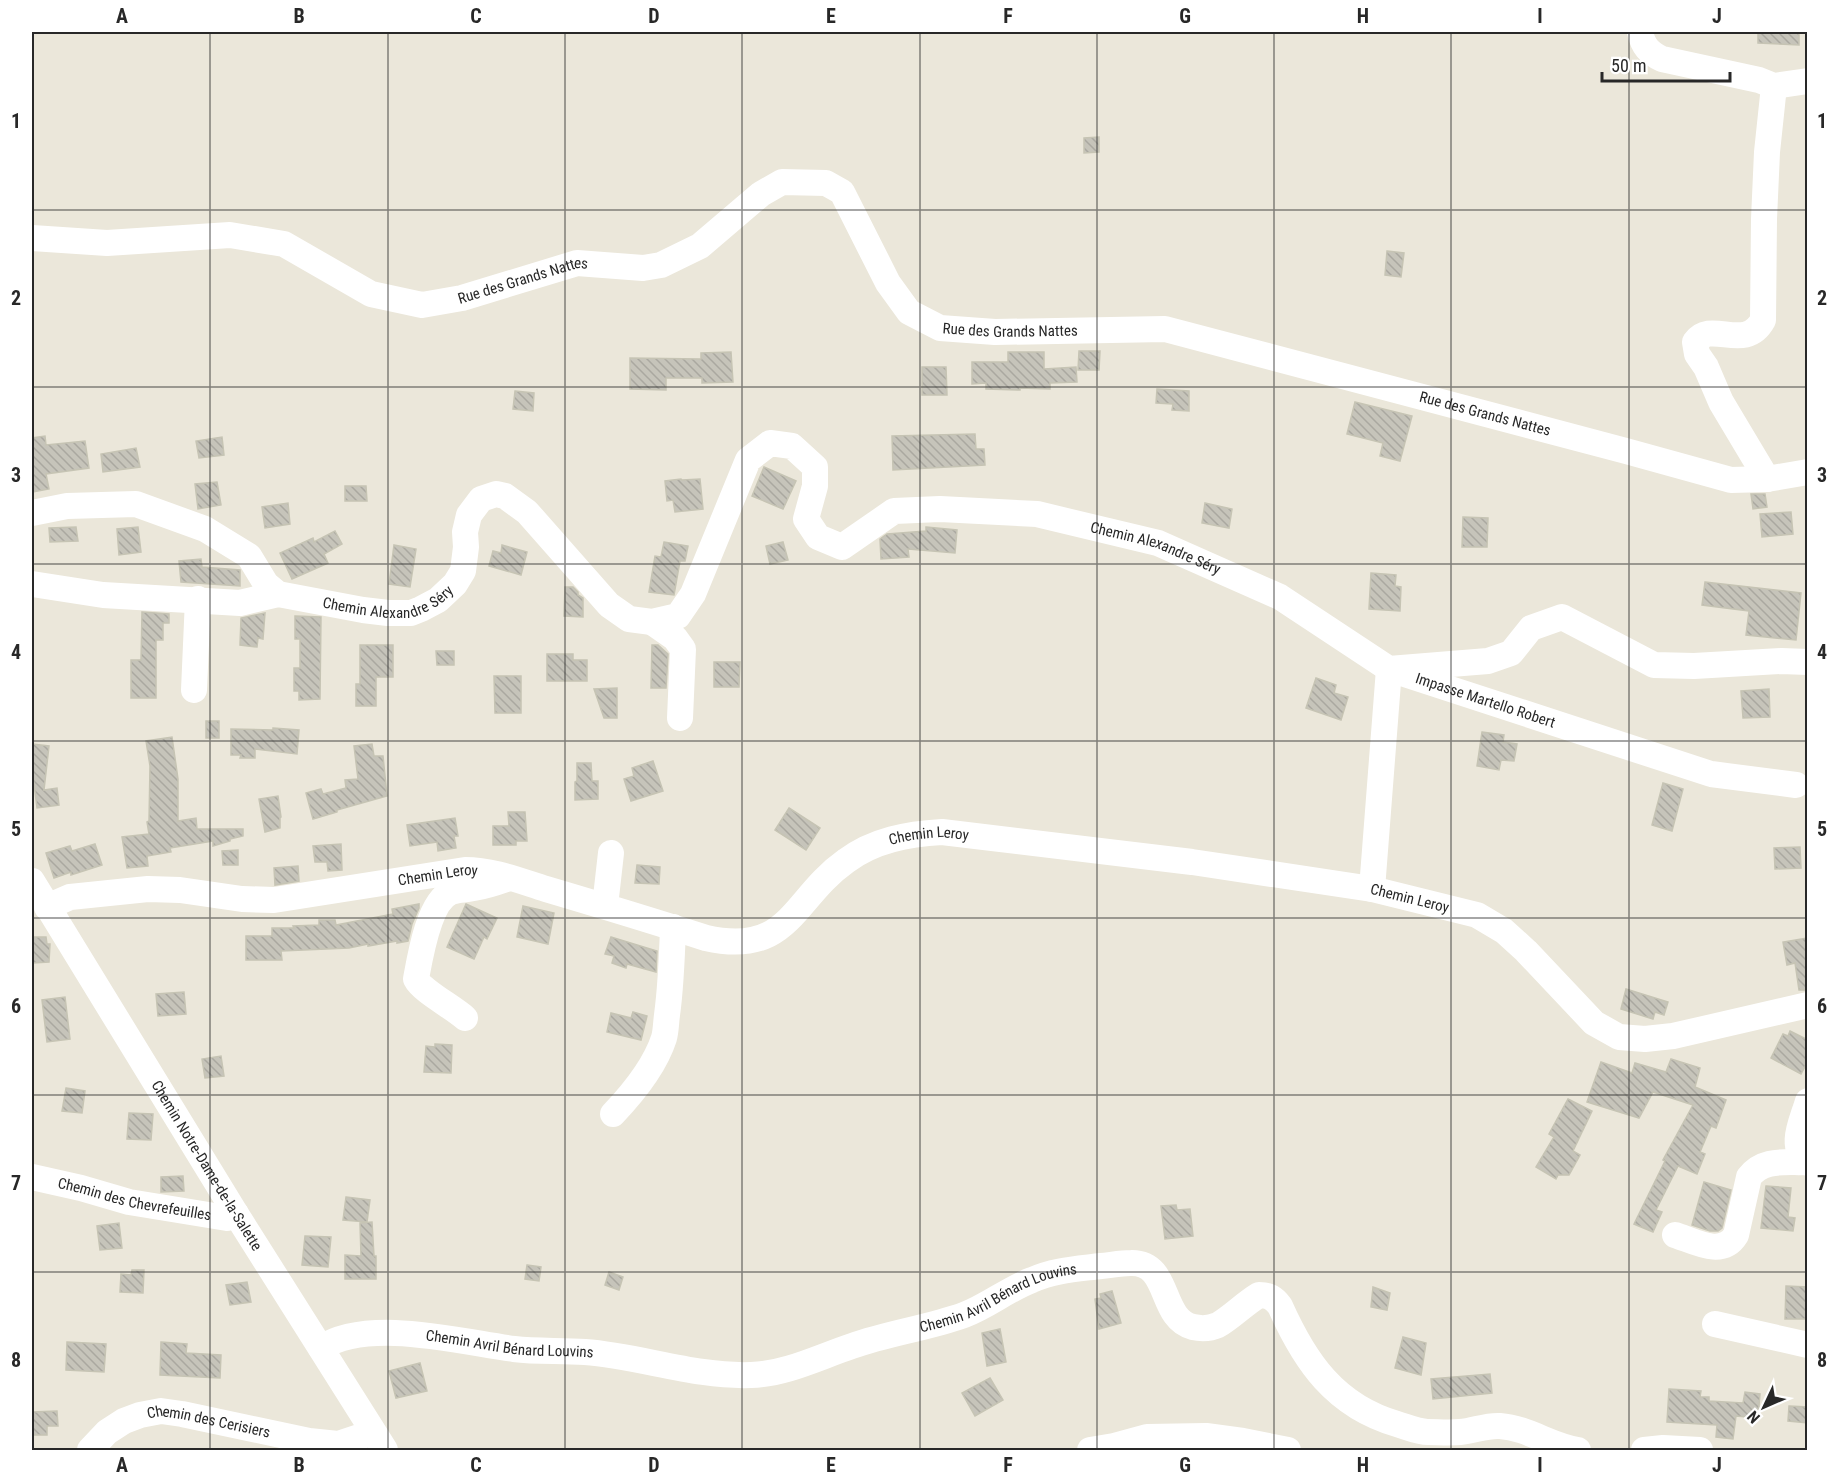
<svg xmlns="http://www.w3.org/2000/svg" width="1839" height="1482" viewBox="0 0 1839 1482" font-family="'Roboto Condensed',sans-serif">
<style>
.building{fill:url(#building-back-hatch);stroke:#c6c4b4;stroke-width:1.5}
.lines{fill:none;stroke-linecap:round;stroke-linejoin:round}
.minor{stroke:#fff;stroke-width:26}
.grid{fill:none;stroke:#282828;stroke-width:1.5;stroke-opacity:0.55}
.labels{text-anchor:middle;stroke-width:5;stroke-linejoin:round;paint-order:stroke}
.street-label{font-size:15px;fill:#282828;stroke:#fff}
.neatline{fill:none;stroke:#282828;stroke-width:2}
.grid-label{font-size:20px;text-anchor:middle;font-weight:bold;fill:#282828}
</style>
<defs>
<pattern id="building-back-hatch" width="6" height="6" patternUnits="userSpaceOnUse" patternTransform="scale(1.5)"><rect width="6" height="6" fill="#c6c4ba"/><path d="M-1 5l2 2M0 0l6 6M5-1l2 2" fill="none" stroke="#aaa8a0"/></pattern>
</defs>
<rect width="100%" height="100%" fill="#ebe7da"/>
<!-- building -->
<g class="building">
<polygon points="1758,32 1799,32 1799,45 1758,43"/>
<polygon points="1099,137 1099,152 1084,153 1084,138"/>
<polygon points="1387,251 1404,253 1401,277 1385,275"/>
<polygon points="1079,351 1100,351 1099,370 1078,370"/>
<polygon points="731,352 733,382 702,383 702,378 666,378 666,390 630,389 630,358 701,359 701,353"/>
<polygon points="1008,352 1044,352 1044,369 1076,367 1077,382 1050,383 1050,389 1020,388 1020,390 986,389 986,383 972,384 972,362 1008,362"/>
<polygon points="922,367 946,367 947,395 922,395"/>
<polygon points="1157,389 1189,391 1189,411 1172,410 1173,404 1156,403"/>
<polygon points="515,391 534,393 533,411 513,409"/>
<polygon points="1355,402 1412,416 1400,461 1380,456 1383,443 1347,434"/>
<polygon points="975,434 976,449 984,449 985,465 893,470 892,436"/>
<polygon points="45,436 46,445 85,441 89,468 46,474 49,489 32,492 32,438"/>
<polygon points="222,437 224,455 199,458 196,441"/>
<polygon points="136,448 140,467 103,472 101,454"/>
<polygon points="764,467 796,481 783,509 752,496"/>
<polygon points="681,479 682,480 700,479 703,509 675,512 673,500 667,501 665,481"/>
<polygon points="217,482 221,505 198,509 195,484"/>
<polygon points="345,486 366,486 367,501 345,501"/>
<polygon points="1751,494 1765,494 1767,507 1753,509"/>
<polygon points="288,503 290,524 265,528 262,507"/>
<polygon points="1205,503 1232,509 1229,528 1202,523"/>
<polygon points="1791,512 1793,534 1762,537 1760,514"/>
<polygon points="1463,517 1488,518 1487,547 1462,547"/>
<polygon points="76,527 78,541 50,542 49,528"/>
<polygon points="138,527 141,552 119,555 117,529"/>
<polygon points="926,527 957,530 955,553 908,549 909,557 881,559 880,539 887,534 926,531"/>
<polygon points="335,531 342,544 324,554 328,563 292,579 280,553 313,538 314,542"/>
<polygon points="664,542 688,546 685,561 680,561 674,595 649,592 655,556 661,557"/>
<polygon points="783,542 788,560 770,564 766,546"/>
<polygon points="394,545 416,549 410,587 389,584"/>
<polygon points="502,545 527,552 521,575 489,566 493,551 501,553"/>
<polygon points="201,559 202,567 240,570 240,586 181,582 179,561"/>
<polygon points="1371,573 1396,575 1395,586 1401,587 1400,611 1369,609"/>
<polygon points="1705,582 1801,593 1796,640 1746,635 1749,611 1702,605"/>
<polygon points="565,587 573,587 578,592 578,595 583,598 583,617 564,616"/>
<polygon points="142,612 169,614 169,623 163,623 163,640 156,640 156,698 131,698 131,660 141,660"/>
<polygon points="265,613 263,639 258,638 257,647 240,645 241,618"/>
<polygon points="295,616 321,617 320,699 299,700 299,691 294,691 294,668 300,668 300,639 295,639"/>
<polygon points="360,645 393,645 393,677 376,677 376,706 356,706 356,684 360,684"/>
<polygon points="652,645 658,645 668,654 666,688 651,688"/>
<polygon points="436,651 454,651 454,665 437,665"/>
<polygon points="547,654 573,654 573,660 587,660 587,681 547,681"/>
<polygon points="714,662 740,662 739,687 714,687"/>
<polygon points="494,676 521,676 521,713 495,713"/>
<polygon points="1316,678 1336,685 1334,693 1348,697 1341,720 1306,708"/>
<polygon points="617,688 617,718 604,718 594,689"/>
<polygon points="1769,689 1770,717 1743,718 1741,691"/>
<rect x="206" y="721" width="13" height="17"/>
<polygon points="273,728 299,730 297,754 255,749 255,758 240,758 241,755 231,755 231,729 273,730"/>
<polygon points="1482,732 1504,735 1503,742 1517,744 1514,761 1501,760 1499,770 1477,766"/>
<polygon points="172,737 178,779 178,821 196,818 197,829 243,829 243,836 230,839 230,841 213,846 213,841 170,848 171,852 147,856 148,866 127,868 122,837 149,834 147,822 149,821 150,766 146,741"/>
<polygon points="32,744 49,746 44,790 57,788 59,805 37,808 33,776 32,775"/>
<polygon points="372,744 374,756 383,756 387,796 337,810 337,812 313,819 306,793 321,789 323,794 346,788 345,780 358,779 354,746"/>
<polygon points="653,761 663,791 631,801 624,779 634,776 632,768"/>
<polygon points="577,763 591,763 592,781 598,781 598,799 575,800 575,782 577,781"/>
<polygon points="1663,783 1683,789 1672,831 1652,825"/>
<polygon points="278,796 281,817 280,818 280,828 265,832 259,799"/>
<polygon points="789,808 820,828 806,850 775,830"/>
<polygon points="508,812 525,812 527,841 516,841 516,845 493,845 493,826 509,826"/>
<polygon points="455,818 458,836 454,836 456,848 438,851 437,842 410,846 407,825"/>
<polygon points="95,844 102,865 71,875 71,872 54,878 46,853 70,846 72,851"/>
<polygon points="341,844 342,870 328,871 327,862 315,862 313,846"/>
<polygon points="1800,847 1801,868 1775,869 1774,848"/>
<polygon points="238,850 238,865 223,865 222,851"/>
<polygon points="637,865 660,867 659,884 635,883"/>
<polygon points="298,866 299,881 275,885 274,868"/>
<polygon points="419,904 419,908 412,924 408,941 397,943 397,941 368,946 368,944 349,948 281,951 282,960 246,960 246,936 272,936 272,928 294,928 293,926 319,925 319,920 335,920 336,925 393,914 392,909"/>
<polygon points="466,904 497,918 487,939 484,937 474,959 447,947"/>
<polygon points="523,906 554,913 548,944 517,937"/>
<polygon points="33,937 46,937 47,944 50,944 49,962 33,963"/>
<polygon points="611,937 657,951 656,972 627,964 626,968 612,963 614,956 605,954"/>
<polygon points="1808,938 1808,990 1799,990 1795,963 1787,965 1783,942"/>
<polygon points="1626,989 1668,1002 1664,1015 1655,1012 1653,1019 1621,1009"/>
<polygon points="184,992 186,1014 158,1016 156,994"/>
<polygon points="65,997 70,1039 47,1042 42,1000"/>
<polygon points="633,1012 647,1016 641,1040 607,1032 611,1013 631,1018"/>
<polygon points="1790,1031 1808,1040 1808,1061 1801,1074 1771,1058 1783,1034 1788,1036"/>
<polygon points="435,1044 452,1045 451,1073 424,1072 426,1046 435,1047"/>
<polygon points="221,1056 224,1076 205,1078 202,1059"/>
<polygon points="1671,1059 1700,1068 1695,1087 1726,1100 1716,1128 1711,1126 1700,1152 1705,1154 1697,1174 1678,1166 1656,1210 1662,1212 1653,1232 1634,1224 1665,1161 1663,1160 1693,1105 1653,1092 1639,1118 1587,1102 1601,1062 1632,1073 1635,1063 1666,1072"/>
<polygon points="66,1088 85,1091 82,1113 62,1111"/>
<polygon points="1568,1099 1592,1111 1573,1151 1580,1155 1569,1175 1558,1175 1556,1179 1536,1167 1554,1137 1549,1134"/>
<polygon points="129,1113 153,1114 151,1140 127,1139"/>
<polygon points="183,1176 184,1191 161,1192 161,1177"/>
<polygon points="1704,1182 1731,1190 1722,1228 1718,1231 1710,1231 1692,1225"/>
<polygon points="1766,1186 1791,1188 1788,1217 1795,1218 1793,1231 1761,1228"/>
<polygon points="346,1197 370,1200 367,1222 343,1220"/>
<polygon points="1176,1205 1177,1210 1190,1209 1193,1236 1165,1239 1161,1206"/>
<polygon points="372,1222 374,1256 376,1256 376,1279 345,1279 345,1255 361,1256 360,1223"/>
<polygon points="119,1223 122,1248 100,1250 97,1226"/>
<polygon points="305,1236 331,1237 328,1267 302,1265"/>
<polygon points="527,1265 541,1267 539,1281 525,1279"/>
<polygon points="132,1270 144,1270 143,1293 120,1292 121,1274 131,1275"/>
<polygon points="609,1272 623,1277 619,1290 605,1285"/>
<polygon points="247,1282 251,1302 230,1305 226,1285"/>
<polygon points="1786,1286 1808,1287 1806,1319 1785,1319"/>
<polygon points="1373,1287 1390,1293 1387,1310 1371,1307"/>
<polygon points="1112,1291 1121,1323 1099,1329 1095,1299 1101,1298 1100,1294"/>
<polygon points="1000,1329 1006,1362 987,1366 982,1333"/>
<polygon points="1403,1337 1426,1343 1421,1375 1395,1368"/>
<polygon points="67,1342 106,1344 104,1372 66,1370"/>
<polygon points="161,1342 187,1344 186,1353 221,1355 220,1378 160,1375"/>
<polygon points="420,1363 427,1391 396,1398 389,1371"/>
<polygon points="1490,1374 1492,1393 1433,1399 1431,1379"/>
<polygon points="990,1378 1003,1400 975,1416 962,1393"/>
<polygon points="1669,1389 1701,1391 1700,1397 1709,1397 1709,1401 1743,1403 1745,1392 1760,1394 1758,1418 1736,1416 1733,1439 1716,1437 1717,1425 1667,1422"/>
<polygon points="1789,1406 1808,1407 1808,1423 1788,1421"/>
<polygon points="57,1411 58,1426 47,1426 47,1435 32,1435 32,1412"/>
</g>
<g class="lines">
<!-- minor -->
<g class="minor">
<path d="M 1640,32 C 1643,46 1649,53 1662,59 L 1759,80 L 1774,86 L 1808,81"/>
<path id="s1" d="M 32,238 L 107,243 L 230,235 L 284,244 L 371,294 L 422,305 L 462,298 L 577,263 L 643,268 L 661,265 L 700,246 L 761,194 L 782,182 L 826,183 L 842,192 L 888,283 L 909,312 L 940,328 L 995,332 L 1165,329 L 1626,451 L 1731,480 L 1767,479 L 1808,472"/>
<path d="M 1767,479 L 1721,402 L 1706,367 L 1697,354 L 1695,342 C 1711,319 1745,353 1763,320 L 1764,219 L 1767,152 L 1774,86"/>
<path id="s2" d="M 32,513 L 67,506 L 136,504 L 205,529 L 249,556 L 266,584 L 278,594 L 363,610 L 388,613 L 411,613 L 421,609 L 438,600 L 455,584 L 463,571 L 466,547 L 465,532 L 469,515 L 481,499 L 496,494 L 505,496 L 527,512 L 609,605 L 629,619 L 652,622 L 678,616 L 693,594 L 748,460 L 770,443 L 792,446 L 815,467 L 815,486 L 806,519 L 818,537 L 842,547 L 894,511 L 940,509 L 1037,514 L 1158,543 L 1280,597 L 1389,669 L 1488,661 L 1511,653 L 1531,628 L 1562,617 L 1654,665 L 1694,666 L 1781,661 L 1808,662"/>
<polyline points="32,584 103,595 240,603 278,594"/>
<polyline points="652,622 675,638 683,649 680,718"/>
<polyline points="194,690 198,599"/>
<path id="s3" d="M 32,881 L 236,1214 L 385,1450"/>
<path id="s4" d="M 1372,889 L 1389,669 L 1711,774 L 1796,785"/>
<polyline points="605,906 611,853"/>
<path id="s5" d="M 47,907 L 70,897 L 148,889 L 180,890 L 242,899 L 274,900 L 465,870 C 493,870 520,881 546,889 C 600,905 653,921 706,938 C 790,957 792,899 846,861 C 874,840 908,834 942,832 L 1192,862 L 1372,889 L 1477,915 L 1504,931 L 1526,951 L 1594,1023 L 1619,1037 L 1645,1039 L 1673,1036 L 1808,1005"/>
<path d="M 465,1018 C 453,1007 422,991 416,979 C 420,957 429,901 451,892 C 458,889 466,890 474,888 C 486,886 498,882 509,878"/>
<path d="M 1808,1101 C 1802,1122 1788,1146 1808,1163"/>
<path d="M 613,1114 C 633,1093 655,1066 664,1038 C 666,1031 666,1022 667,1015 C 671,986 672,957 673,927"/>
<path id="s6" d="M 32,1177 L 81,1188 L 129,1202 L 227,1218 L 236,1214"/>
<path d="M 1675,1235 C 1694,1241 1722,1258 1736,1235 L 1749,1177 C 1763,1158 1786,1163 1807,1162"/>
<polyline points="1715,1324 1808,1345"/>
<path id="s7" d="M 321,1348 C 368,1317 461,1342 514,1349 C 538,1352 562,1350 585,1352 C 640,1356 695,1377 751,1375 C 786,1374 819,1357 852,1346 C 889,1333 928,1328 964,1315 C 988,1306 1008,1289 1032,1280 C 1054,1270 1077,1269 1101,1266 C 1111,1265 1121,1263 1131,1263 C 1171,1262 1159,1319 1193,1327 C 1202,1329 1209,1329 1218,1325 C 1232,1317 1244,1304 1259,1295 C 1269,1295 1274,1298 1280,1306 C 1305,1362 1335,1406 1397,1424 C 1407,1427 1418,1432 1428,1432 C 1438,1432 1449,1433 1460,1432 C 1474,1431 1486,1425 1500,1426 C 1528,1428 1551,1446 1578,1450"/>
<path id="s8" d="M 90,1450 L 107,1432 L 124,1421 L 140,1415 L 161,1411 L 182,1414 L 309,1441 L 338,1444 L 365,1435 L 372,1431"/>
<polyline points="1090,1450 1114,1446 1147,1437 1206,1436 1243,1441 1288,1450"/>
<polyline points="1644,1450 1663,1448 1700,1450"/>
</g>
</g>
<!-- grid -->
<path class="grid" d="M 210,32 L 210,1450M 388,32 L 388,1450M 565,32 L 565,1450M 742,32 L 742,1450M 920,32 L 920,1450M 1097,32 L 1097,1450M 1274,32 L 1274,1450M 1451,32 L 1451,1450M 1629,32 L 1629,1450M 32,210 L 1808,210M 32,387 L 1808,387M 32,564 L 1808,564M 32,741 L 1808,741M 32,918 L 1808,918M 32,1095 L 1808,1095M 32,1272 L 1808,1272"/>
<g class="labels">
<!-- street labels -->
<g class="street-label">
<text dy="5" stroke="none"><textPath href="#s1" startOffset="510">Rue des Grands Nattes</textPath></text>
<text dy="5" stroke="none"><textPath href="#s1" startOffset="1104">Rue des Grands Nattes</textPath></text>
<text dy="5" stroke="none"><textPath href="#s1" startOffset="1590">Rue des Grands Nattes</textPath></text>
<text dy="5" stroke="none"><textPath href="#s2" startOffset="1492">Chemin Alexandre Séry</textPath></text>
<text dy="5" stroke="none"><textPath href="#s2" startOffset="392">Chemin Alexandre Séry</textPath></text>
<text dy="5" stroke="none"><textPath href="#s4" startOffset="322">Impasse Martello Robert</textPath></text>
<text dy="5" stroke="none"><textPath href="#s5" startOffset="934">Chemin Leroy</textPath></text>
<text dy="5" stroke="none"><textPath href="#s5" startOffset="396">Chemin Leroy</textPath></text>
<text dy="5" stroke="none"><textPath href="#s5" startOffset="1420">Chemin Leroy</textPath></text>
<text dy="5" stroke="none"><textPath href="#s3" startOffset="334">Chemin Notre-Dame-de-la-Salette</textPath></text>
<text dy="5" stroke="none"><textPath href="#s6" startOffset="105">Chemin des Chevrefeuilles</textPath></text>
<text dy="5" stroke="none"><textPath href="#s7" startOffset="696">Chemin Avril Bénard Louvins</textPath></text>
<text dy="5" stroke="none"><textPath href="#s7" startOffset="192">Chemin Avril Bénard Louvins</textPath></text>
<text dy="5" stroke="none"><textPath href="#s8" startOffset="132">Chemin des Cerisiers</textPath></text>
</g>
</g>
<!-- border -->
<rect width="1839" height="1482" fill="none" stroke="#ffffff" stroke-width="66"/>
<!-- north arrow -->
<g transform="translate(1764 1407) rotate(226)" stroke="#ffffff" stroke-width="4.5" paint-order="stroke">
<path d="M0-4.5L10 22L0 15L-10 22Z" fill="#282828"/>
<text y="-9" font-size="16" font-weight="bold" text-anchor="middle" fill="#282828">N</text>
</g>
<!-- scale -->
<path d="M1602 72v9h128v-9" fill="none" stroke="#282828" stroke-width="3"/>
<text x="1611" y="72" font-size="18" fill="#282828" stroke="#ffffff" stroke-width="4.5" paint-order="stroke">50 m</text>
<rect x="33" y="33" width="1773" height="1416" class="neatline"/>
<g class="grid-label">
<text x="122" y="23">A</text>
<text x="299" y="23">B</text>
<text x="476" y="23">C</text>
<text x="654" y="23">D</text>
<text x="831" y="23">E</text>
<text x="1008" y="23">F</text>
<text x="1185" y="23">G</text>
<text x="1363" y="23">H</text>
<text x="1540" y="23">I</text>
<text x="1717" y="23">J</text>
<text x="16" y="128">1</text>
<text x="1822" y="128">1</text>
<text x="16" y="305">2</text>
<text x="1822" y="305">2</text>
<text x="16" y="482">3</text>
<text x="1822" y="482">3</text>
<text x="16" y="659">4</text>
<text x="1822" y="659">4</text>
<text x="16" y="836">5</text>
<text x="1822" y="836">5</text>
<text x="16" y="1013">6</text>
<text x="1822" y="1013">6</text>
<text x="16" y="1190">7</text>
<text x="1822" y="1190">7</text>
<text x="16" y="1367">8</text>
<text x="1822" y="1367">8</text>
<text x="122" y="1472">A</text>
<text x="299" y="1472">B</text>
<text x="476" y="1472">C</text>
<text x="654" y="1472">D</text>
<text x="831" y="1472">E</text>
<text x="1008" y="1472">F</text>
<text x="1185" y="1472">G</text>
<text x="1363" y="1472">H</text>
<text x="1540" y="1472">I</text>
<text x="1717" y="1472">J</text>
</g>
</svg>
